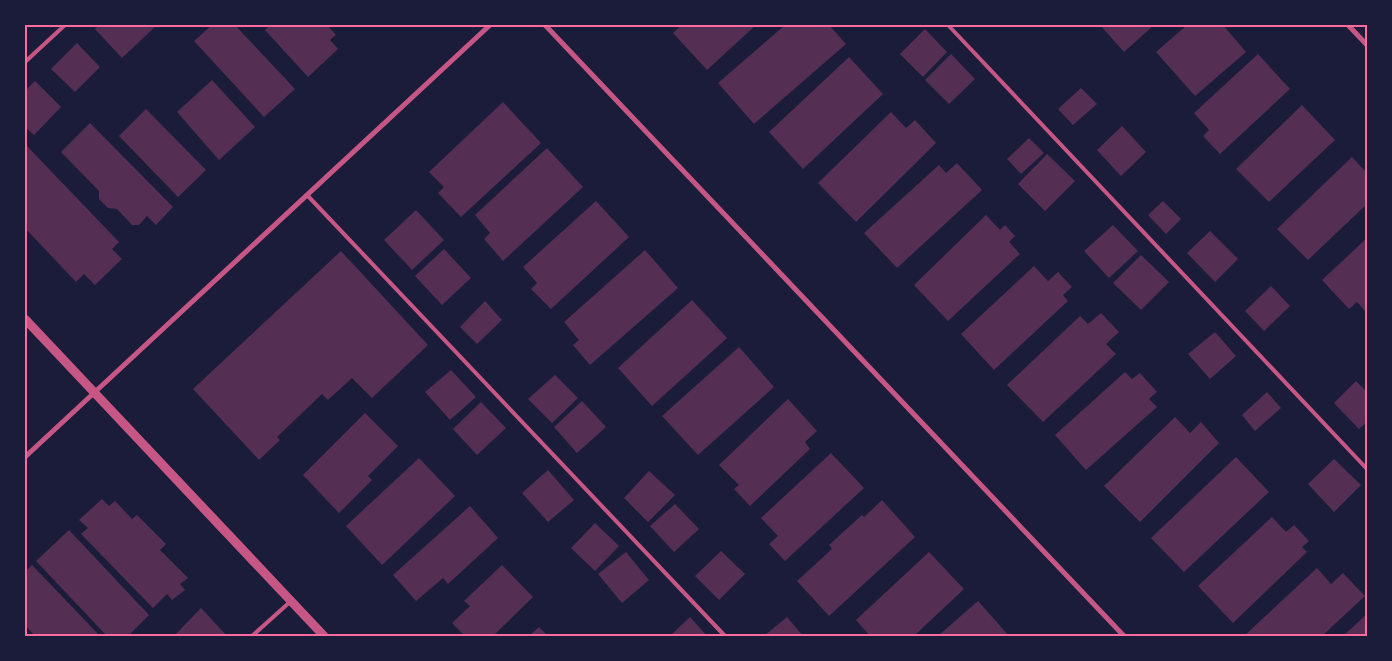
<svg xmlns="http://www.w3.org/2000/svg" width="1392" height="661" viewBox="0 0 1392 661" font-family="'Space Grotesk',sans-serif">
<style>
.building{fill:#542f53}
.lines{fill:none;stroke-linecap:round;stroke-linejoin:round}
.service{stroke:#c65784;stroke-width:4}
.minor{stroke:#c65784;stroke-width:5}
.tertiary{stroke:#c65784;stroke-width:9}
.neatline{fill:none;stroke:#ff6b9d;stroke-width:2}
</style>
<rect width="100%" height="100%" fill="#1b1b3a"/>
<!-- building -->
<g class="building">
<polygon points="99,25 157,25 122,58 95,29"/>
<polygon points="212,25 235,25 295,89 264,117 194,41"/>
<polygon points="270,25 327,25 336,35 330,40 338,49 308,77 265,30"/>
<polygon points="682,25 756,25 707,70 673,33"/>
<polygon points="785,25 829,25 846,44 754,124 718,83"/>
<polygon points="1100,25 1154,25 1124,52"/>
<polygon points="1187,25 1223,25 1246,52 1195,96 1156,52"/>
<polygon points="925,29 947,52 923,77 900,54"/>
<polygon points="77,43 100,67 75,92 51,69"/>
<polygon points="951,54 975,79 949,104 925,80"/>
<polygon points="1258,54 1290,89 1220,154 1203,136 1209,130 1194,113"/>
<polygon points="849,57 883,94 803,169 769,132"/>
<polygon points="212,80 255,127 219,160 177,112"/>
<polygon points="35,81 61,107 34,135 25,127 25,91"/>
<polygon points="1081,88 1097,104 1073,125 1058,109"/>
<polygon points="503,102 541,143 461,217 438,193 444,187 429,172"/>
<polygon points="1302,105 1335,140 1269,202 1236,169"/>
<polygon points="146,109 206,170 178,197 119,136"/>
<polygon points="891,112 906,128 915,120 936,143 856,222 818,183"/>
<polygon points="90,123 173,207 156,225 147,216 139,225 132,225 117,209 108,208 99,199 99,191 61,152"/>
<polygon points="1122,126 1146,152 1121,176 1097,150"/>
<polygon points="1029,138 1044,153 1021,174 1007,159"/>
<polygon points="25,144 119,242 112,249 122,259 95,285 84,274 76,282 25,228"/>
<polygon points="547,148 583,187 503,261 484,239 490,233 475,215"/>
<polygon points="1047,154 1075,181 1045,211 1018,184"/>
<polygon points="1352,157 1367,173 1367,204 1308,260 1277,229"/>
<polygon points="957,163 982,190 897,268 864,233 939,165 946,173"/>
<polygon points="596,201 629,237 551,309 531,289 537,283 523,267"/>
<polygon points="1163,201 1181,219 1166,234 1148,215"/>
<polygon points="416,210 444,240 412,270 384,240"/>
<polygon points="986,215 1000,230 1005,225 1015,236 1009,242 1020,254 948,321 914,285"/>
<polygon points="1113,225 1138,251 1109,278 1084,251"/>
<polygon points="1210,231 1238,259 1215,282 1187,253"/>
<polygon points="1367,238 1367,313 1357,302 1349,309 1322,280"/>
<polygon points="444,249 471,278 442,305 415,276"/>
<polygon points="645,250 678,288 590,365 573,345 579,340 564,322"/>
<polygon points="341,251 428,345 372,398 352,378 328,400 322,394 277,437 280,440 259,460 193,389"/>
<polygon points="1141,255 1169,282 1141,310 1113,283"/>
<polygon points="1034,266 1048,281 1058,272 1072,287 1063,295 1068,301 994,370 961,334"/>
<polygon points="1271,286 1290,306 1264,331 1245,311"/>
<polygon points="692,300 727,338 652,406 618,368"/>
<polygon points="485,301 502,320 477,344 460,327"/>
<polygon points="1101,313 1119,332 1106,344 1116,354 1043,422 1007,385 1080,316 1088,324"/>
<polygon points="1215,332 1236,356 1210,379 1188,354"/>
<polygon points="739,347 774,387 698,455 662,416"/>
<polygon points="451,370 476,397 450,420 425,392"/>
<polygon points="1125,372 1132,379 1140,373 1157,392 1149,399 1157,407 1086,470 1055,435"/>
<polygon points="555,375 578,398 552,423 528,399"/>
<polygon points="1356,381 1367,392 1367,422 1359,429 1334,403"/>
<polygon points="1267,392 1281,408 1255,431 1242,415"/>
<polygon points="788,399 817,431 805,442 810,449 750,506 734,489 739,485 719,465"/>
<polygon points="582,401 606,427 577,453 554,427"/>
<polygon points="481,402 506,428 477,455 453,429"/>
<polygon points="365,413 398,446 368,476 372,480 339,513 303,475"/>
<polygon points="1175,417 1190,433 1201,422 1219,443 1140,522 1104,486"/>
<polygon points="831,453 864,488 785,561 769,544 778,536 761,518"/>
<polygon points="1236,457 1269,492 1184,572 1151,538"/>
<polygon points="419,458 455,496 382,565 346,526"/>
<polygon points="1334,459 1361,485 1334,512 1308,484"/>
<polygon points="548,470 574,500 548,522 522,493"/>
<polygon points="649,471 675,495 648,522 624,498"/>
<polygon points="102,499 109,506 115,501 132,519 137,515 166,544 160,550 188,578 180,584 185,590 172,600 167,594 153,608 81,534 88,528 79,520"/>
<polygon points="882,500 915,537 829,616 797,581 832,549 829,545 862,515 864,517"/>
<polygon points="675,504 699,529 674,552 650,526"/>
<polygon points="470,506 498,538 448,584 443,578 416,601 393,575"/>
<polygon points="1272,517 1286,532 1294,525 1309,541 1302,547 1307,552 1233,623 1198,586"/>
<polygon points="595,523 619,546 595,571 571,548"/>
<polygon points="69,530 149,615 128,636 107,636 36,561"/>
<polygon points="721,551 745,574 719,600 695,576"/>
<polygon points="626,552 649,580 622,603 598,574"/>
<polygon points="929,552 964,589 914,636 870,636 856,620"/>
<polygon points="32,565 100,636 35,636 25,625 25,572"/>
<polygon points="502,565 533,597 493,636 465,636 452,623 470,606 464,601"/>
<polygon points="1317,568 1331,584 1343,573 1365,596 1322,636 1244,636"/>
<polygon points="978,601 1009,636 938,636"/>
<polygon points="201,608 227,636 178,636 176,634"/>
<polygon points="1367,614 1367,636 1343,636"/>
<polygon points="690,617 707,636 670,636"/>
<polygon points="787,617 803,636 764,636"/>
<polygon points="539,627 548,636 529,636"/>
</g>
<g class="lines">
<!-- service -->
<g class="service">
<polyline points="948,25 1367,469"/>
<polyline points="25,62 65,25"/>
<polyline points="307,195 725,636"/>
<polyline points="252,636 291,601"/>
</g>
<!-- minor -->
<g class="minor">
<polyline points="545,25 1124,636"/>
<polyline points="1348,25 1367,45"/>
<polyline points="25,457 490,25"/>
</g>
<!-- tertiary -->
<polyline class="tertiary" points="25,319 324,636"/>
</g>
<!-- border -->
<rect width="1392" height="661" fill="none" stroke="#1b1b3a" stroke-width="52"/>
<rect x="26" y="26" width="1340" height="609" class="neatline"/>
</svg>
